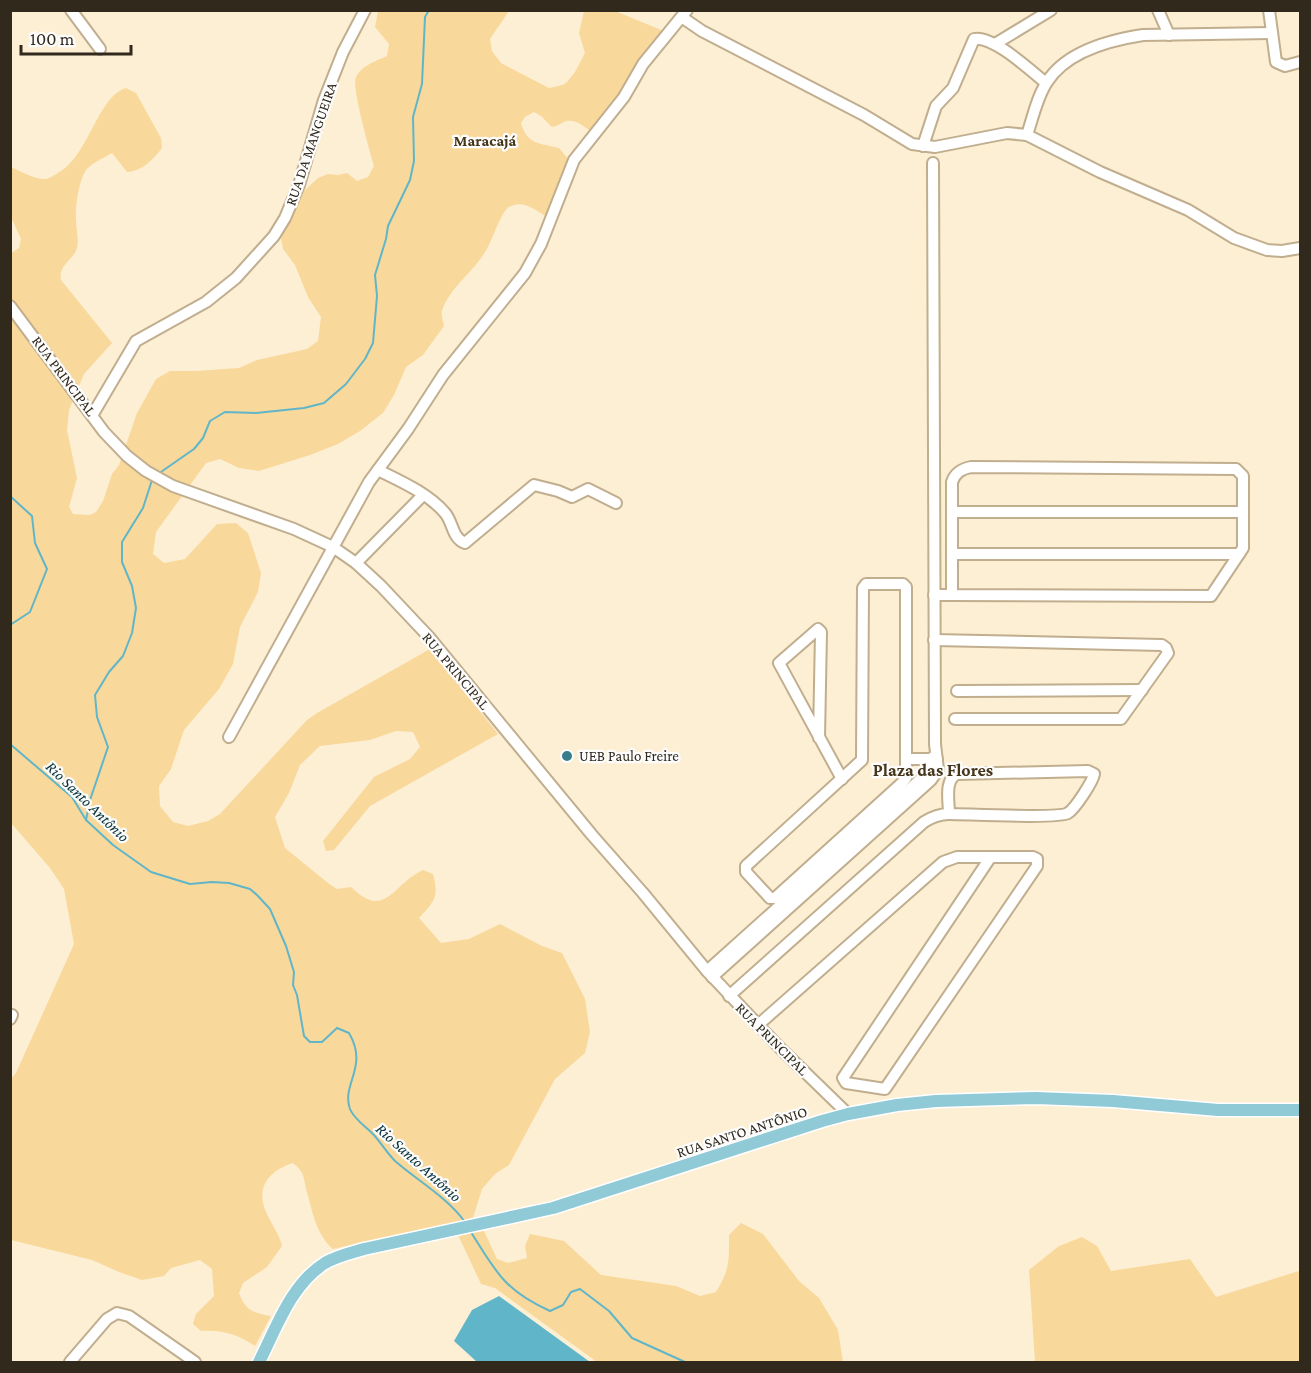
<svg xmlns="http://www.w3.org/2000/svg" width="1311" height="1373" viewBox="0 0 1311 1373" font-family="'Crimson Pro',serif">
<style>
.green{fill:#f9d89b}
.water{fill:#60b6c8}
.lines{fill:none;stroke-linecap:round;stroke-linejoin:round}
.stream{stroke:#60b6c8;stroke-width:2}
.minor-casing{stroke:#c0ae8e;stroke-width:14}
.major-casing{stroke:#fff;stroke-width:15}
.minor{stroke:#fff;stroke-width:10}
.major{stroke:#8fcad6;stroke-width:12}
.poi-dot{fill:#387d8b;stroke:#fdfdfd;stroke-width:2}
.labels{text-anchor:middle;stroke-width:4.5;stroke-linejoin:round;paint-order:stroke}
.street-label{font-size:15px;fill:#30291c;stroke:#fdfdfd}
.poi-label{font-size:15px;fill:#30291c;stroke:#fdfdfd;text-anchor:start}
.neighbourhood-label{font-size:16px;font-weight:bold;fill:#45361a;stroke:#fdfdfd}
.water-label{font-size:16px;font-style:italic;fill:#07323a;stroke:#fdfdfd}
.quarter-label{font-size:18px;font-weight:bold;fill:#45361a;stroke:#fdfdfd}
</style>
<rect width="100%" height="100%" fill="#fdefd4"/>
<!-- green -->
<g class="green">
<path d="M 378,11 L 509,11 L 490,39 L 492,51 L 501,63 L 549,88 L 563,85 L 567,82 L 575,72 L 585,53 L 579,33 L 584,11 L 615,11 L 666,32 L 629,86 L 591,131 C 583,126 576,119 566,121 C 561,123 558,126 552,127 L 541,116 L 534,112 L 525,117 L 521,123 C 527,145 540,143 559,148 L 569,160 L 547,217 C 536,210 522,199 509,207 C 501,211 492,242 485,252 C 473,272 452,286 443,308 C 440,314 443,320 444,326 L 423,355 L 406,367 L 394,395 L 383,413 L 360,431 L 338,444 L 310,455 L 259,471 L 239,468 L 220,459 L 206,463 L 156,532 L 153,554 L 164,563 L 185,559 L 217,524 L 236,523 L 248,533 L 261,573 L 258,592 L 240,627 L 233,664 L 219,689 L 184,730 L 171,769 L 159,786 L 160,806 L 173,822 L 188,826 L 208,821 L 220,814 L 307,720 L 317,713 L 430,649 L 498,734 L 370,806 L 334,850 L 326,851 L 323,841 L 374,777 L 410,759 L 420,747 L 413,732 L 396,731 L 370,740 L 320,746 L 300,765 L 289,793 L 275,817 L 285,848 L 328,883 L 337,889 L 351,887 C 386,921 392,884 423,870 L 433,874 C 439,897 435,901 419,918 L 441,943 L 469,939 L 500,924 L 542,946 L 562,953 L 585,999 L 590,1032 L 585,1053 L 555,1079 L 509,1165 L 495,1174 L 482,1189 L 473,1218 L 333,1249 C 316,1234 313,1214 307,1192 C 303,1178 306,1174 293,1163 C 270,1170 255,1187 266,1212 C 271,1224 279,1233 282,1246 L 267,1267 L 243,1283 L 239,1293 C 245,1310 253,1313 271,1316 L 255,1346 C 237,1334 222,1330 201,1331 L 193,1324 L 196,1314 L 214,1296 L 212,1269 L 200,1260 L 171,1268 L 164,1276 L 142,1280 L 119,1272 L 92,1260 L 11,1240 L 11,1079 L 16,1073 L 74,944 L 64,889 L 50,868 L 11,823 L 10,254 L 19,248 L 21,239 L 11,217 L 10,167 C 21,171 35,180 46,179 C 50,178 54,175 58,173 C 89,156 97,97 126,88 L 136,93 L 161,138 L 162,148 C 153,160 142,171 127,172 L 112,153 C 104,158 93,162 87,169 C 79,178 75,207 76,219 C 76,229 79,238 77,248 C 73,261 58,265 61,280 L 112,343 L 84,374 L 69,410 L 67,430 L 77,478 L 69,507 L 73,514 L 90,515 L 96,512 L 103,501 L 112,474 L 119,465 L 137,413 L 156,379 L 170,371 L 196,371 L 239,368 L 257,360 L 307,349 L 318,341 L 321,317 L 308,297 L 295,265 L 283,249 L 281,238 L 304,191 L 318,178 L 328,174 L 338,175 L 347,173 L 357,181 L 368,177 L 374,166 C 370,152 351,86 356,77 C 361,66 376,61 387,56 L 389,44 L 375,27 Z"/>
<path d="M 741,1223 L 763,1234 L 799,1281 L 819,1298 L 838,1330 L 843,1362 L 597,1362 L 495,1288 L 481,1284 L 458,1235 L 484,1231 L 497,1259 L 508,1263 L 527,1258 L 525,1246 L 530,1234 L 564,1241 L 601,1275 L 676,1286 L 700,1296 L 716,1292 C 730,1269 729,1261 729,1235 Z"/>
<polygon points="1082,1237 1097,1246 1111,1271 1190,1259 1216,1297 1299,1271 1300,1283 1300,1362 1035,1362 1029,1270 1059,1246"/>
</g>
<!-- water -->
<polygon class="water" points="499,1296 590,1362 477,1362 454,1341 472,1310"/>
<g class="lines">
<!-- stream -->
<g class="stream">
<polyline points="158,474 194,449 203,438 210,421 225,412 256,413 304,408 324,403 346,384 365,359 373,343 377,296 375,275 386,239 388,226 410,180 414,161 413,117 422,84 425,17 429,10"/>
<polyline points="10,496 32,516 35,543 47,569 30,612 10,625"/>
<path d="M 10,744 L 72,797 L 86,820 L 113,845 L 151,872 L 190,884 L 212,882 L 229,883 L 250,889 L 257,895 L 270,909 L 286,946 L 294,972 L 293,985 L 297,995 L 304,1036 L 310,1042 L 322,1042 L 337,1028 L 349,1033 C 369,1067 341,1084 350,1109 C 354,1119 364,1125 372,1133 C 380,1141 386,1152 395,1161 C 418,1181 447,1197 465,1222"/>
<polyline points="86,820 90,800 108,747 97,717 95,695 109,672 123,656 132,633 136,608 132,586 122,562 122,542 143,508 152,480"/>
<path d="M 469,1229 C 495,1270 503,1290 550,1311 L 563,1305 L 571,1292 L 580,1289 L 609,1311 L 632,1338 L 685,1362"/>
</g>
<!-- minor casing -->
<g class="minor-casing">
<g id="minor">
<polyline points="71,10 100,49"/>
<polyline points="1158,10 1169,35"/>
<polyline points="1269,10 1276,62 1285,66 1300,62"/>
<polyline points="683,18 702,31 864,115 912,144 935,147 1007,133 1027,135 1100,172 1188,210 1234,238 1267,250 1282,251 1300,248"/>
<polyline points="995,44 1051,10"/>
<path d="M 1027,135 C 1033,117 1037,97 1047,82 C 1066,52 1110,40 1143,35 L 1272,33"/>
<path d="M 923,146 L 936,106 L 953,88 L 974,39 C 993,35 1031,71 1046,83"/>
<polyline points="10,306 104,432 127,456 146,471 173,486 294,529 333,547 356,563 381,586 429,637 592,835 643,893 707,971 779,1047 848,1114"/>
<polyline points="93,414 136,341 206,302 236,278 274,236 285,218 299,185 324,100 343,52 365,10"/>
<path d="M 378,470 C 400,481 428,493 445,513 C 453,522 452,538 465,543 L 534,485 L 558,491 L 572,497 L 588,489 L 616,503"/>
<polyline points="952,512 1243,512"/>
<polyline points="952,554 1239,554"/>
<polyline points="356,563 423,495"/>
<polygon points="866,584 903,584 906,587 906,778 902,783 775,898 770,898 746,872 746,866 862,760 863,588"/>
<path d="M 934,595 L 952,595 L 1211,596 L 1243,548 L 1243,476 L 1236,469 L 971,467 C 961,469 955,473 952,482 L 952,595"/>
<polyline points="934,640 1162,645 1166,648 1168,653 1121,719 955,719"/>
<polyline points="957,691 1142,690"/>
<polyline points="229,737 369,482 408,429 443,375 525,273 541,244 574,160 624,97 643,64 687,10"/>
<polyline points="819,738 821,632 818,629 779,663 842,779"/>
<polyline points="906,759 937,759"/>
<polyline points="707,971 923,777 930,769 933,757"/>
<polyline points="712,977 931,780 938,770 935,744 933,163"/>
<path d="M 729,996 L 924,822 C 932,817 939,814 949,814 C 966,814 1059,819 1068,813 C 1075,809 1093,781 1094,774 L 1088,771 L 957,774 C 944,780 949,801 949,814"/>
<polyline points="10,1019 12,1015"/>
<polyline points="758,1025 943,862 957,857 1033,857 1037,859 1037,866 885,1089 846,1083 843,1078 990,858"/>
<polyline points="70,1362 107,1319 117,1313 129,1316 195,1362"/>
</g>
</g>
<!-- major casing -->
<g class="major-casing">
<path id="major" d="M 259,1362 C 276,1329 291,1284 325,1263 C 337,1256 351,1253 364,1249 L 553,1208 L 822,1121 L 848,1114 L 897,1105 L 936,1101 L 1036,1098 L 1113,1101 L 1218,1110 L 1300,1110"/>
</g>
<!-- minor -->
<use href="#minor" class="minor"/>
<!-- major -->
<use href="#major" class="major"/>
</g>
<!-- markers -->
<circle class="poi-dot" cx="567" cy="756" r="6"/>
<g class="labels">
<!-- street labels -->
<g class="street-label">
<text transform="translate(311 144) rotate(-71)" y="5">RUA DA MANGUEIRA</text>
<text transform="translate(64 376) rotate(53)" y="5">RUA PRINCIPAL</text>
<text transform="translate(456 671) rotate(50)" y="5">RUA PRINCIPAL</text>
<text transform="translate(772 1039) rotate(45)" y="5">RUA PRINCIPAL</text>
<text transform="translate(742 1132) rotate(-18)" y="5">RUA SANTO ANTÔNIO</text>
</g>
<!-- poi labels -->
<g class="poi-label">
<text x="579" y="761">UEB Paulo Freire</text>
</g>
<!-- neighbourhood labels -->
<g class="neighbourhood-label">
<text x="485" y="146">Maracajá</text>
</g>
<!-- water labels -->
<g class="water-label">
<text transform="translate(88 801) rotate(44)" y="6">Rio Santo Antônio</text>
<text transform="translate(419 1162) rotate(42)" y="6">Rio Santo Antônio</text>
</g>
<!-- quarter labels -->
<g class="quarter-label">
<text x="933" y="776">Plaza das Flores</text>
</g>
</g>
<!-- border -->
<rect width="1311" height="1373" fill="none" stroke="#30291c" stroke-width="24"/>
<!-- scale -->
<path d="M21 45v9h110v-9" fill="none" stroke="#30291c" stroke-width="3"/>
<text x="30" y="45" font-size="18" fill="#30291c" stroke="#fdfdfd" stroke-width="4.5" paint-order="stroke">100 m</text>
</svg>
